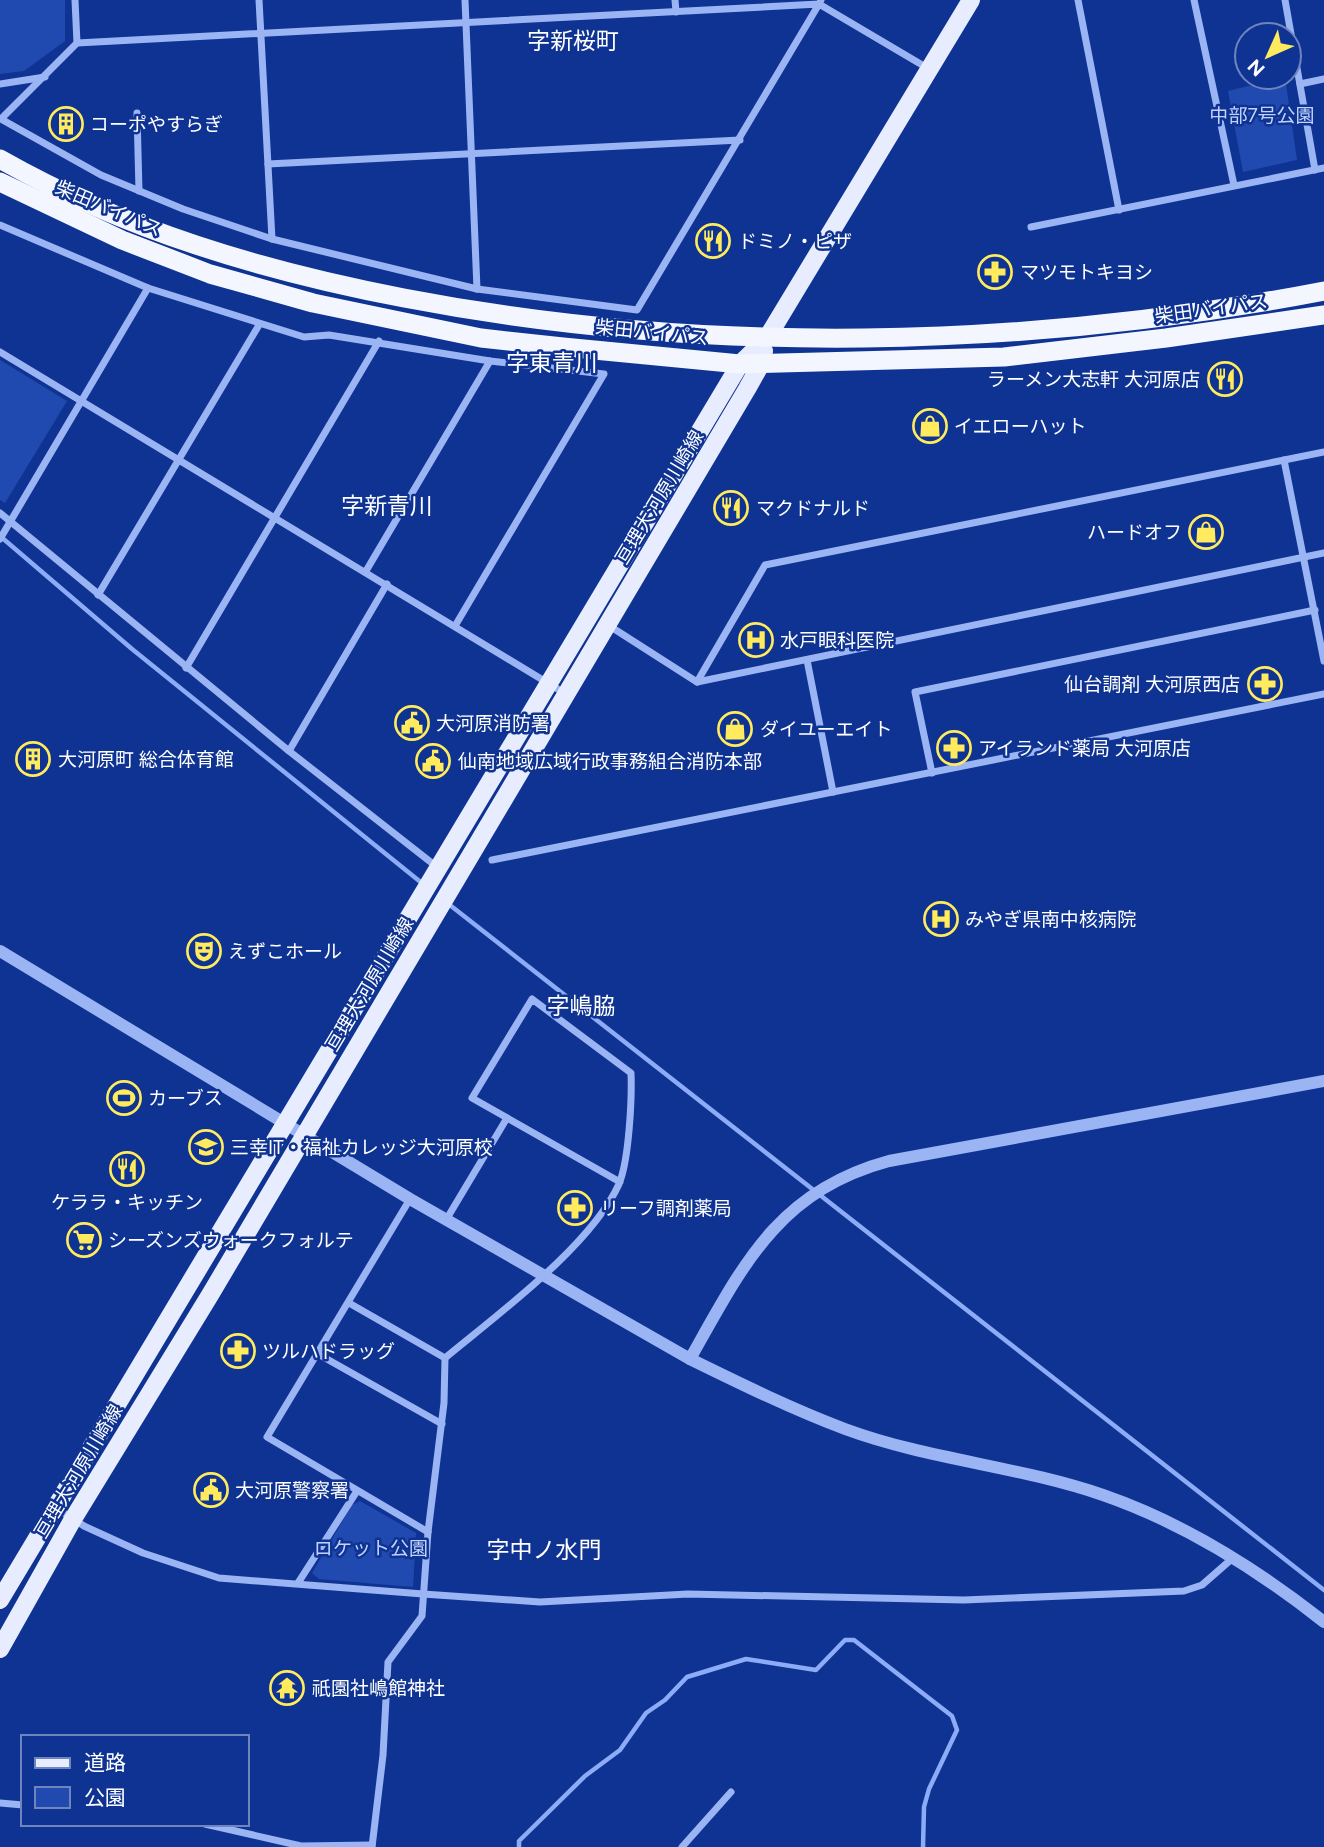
<svg xmlns="http://www.w3.org/2000/svg" width="1324" height="1847" viewBox="0 0 1324 1847" font-family="Figtree,'Noto Sans JP',sans-serif">
<style>
.green{fill:#214ab1}
.lines{fill:none;stroke-linecap:round;stroke-linejoin:round}
.stream{stroke:#8cacf7;stroke-width:4.5}
.minor{stroke:#9bb4f4;stroke-width:7}
.tertiary{stroke:#9bb4f4;stroke-width:12}
.primary{stroke:#e7ecff;stroke-width:18}
.trunk{stroke:#f3f6ff;stroke-width:19}
.labels{text-anchor:middle;stroke-width:5;stroke-linejoin:round;paint-order:stroke}
.park-label{font-size:19px;fill:#c2d3fe;stroke:#0f3392}
.poi-label{font-size:19px;fill:#fff;stroke:#0f3392;text-anchor:start}
.street-label{font-size:19px;fill:#fff;stroke:#0f3392}
.quarter-label{font-size:23px;fill:#fff;stroke:#0f3392}
</style>
<rect width="100%" height="100%" fill="#0f3392"/>
<!-- green -->
<g class="green">
<polygon points="0,0 65,0 65,41 24,71 0,74"/>
<polygon points="1285,77 1297,160 1243,172 1228,91"/>
<polygon points="0,360 67,401 5,503 0,500"/>
<polygon points="360,1501 416,1533 413,1587 319,1579 312,1573 352,1505"/>
</g>
<g class="lines">
<!-- stream -->
<g class="stream">
<polyline points="0,536 132,649 423,884"/>
<polyline points="446,902 1324,1590"/>
<polyline points="519,1847 519,1841 585,1776 620,1750 646,1713 665,1700 687,1677 746,1659 816,1670 845,1640 854,1640 952,1716 957,1730 929,1789 924,1807 923,1847"/>
</g>
<!-- minor -->
<g class="minor">
<polyline points="75,0 77,43"/>
<polyline points="259,0 272,239"/>
<polyline points="465,0 477,289"/>
<polyline points="675,0 676,12"/>
<polyline points="821,0 819,4 637,310 477,289 272,239 183,209 101,175 1,119 77,43 819,4 929,69"/>
<polyline points="1078,0 1119,210"/>
<polyline points="1194,0 1234,185"/>
<polyline points="1285,0 1315,170"/>
<polyline points="0,84 45,77"/>
<polyline points="1300,84 1324,79"/>
<polyline points="137,113 139,191"/>
<polyline points="268,164 740,140"/>
<polyline points="0,225 148,288 304,337 329,335 490,361 604,374 455,626"/>
<polyline points="1031,227 1324,168"/>
<polyline points="0,352 566,694"/>
<polyline points="1284,460 1324,661"/>
<polyline points="0,513 289,751 437,867"/>
<polyline points="0,539 148,288"/>
<polyline points="366,571 490,361"/>
<polyline points="98,595 259,325"/>
<polyline points="608,625 697,682 1324,553"/>
<polyline points="807,660 833,792"/>
<polyline points="186,668 379,341"/>
<polyline points="697,682 765,565 1324,452"/>
<polyline points="289,751 387,584"/>
<polyline points="932,773 915,692 1315,610"/>
<polyline points="492,860 1324,694"/>
<polyline points="410,1199 267,1437 428,1532"/>
<polyline points="446,1220 507,1118"/>
<polyline points="349,1303 445,1358"/>
<polyline points="318,1354 442,1424"/>
<polyline points="56,1508 84,1526 143,1553 219,1578 423,1594 540,1602 688,1594 964,1600 1184,1591 1202,1585 1234,1557"/>
<polyline points="298,1583 357,1491"/>
<polyline points="0,1803 23,1805"/>
<polyline points="205,1824 301,1846 372,1845"/>
<path d="M 372,1847 L 383,1755 L 388,1662 L 422,1616 L 428,1532 L 444,1403 L 445,1358 C 498,1314 591,1246 619,1184 C 629,1160 632,1099 631,1073 L 532,999 L 472,1098 L 620,1182"/>
<polyline points="682,1847 731,1792"/>
</g>
<!-- tertiary -->
<g class="tertiary">
<path d="M 0,951 L 410,1199 L 690,1359 C 743,1265 778,1191 889,1161 L 1324,1081"/>
<path d="M 690,1359 C 741,1384 792,1409 845,1429 C 929,1460 1019,1466 1103,1495 C 1184,1523 1257,1569 1324,1622"/>
</g>
<!-- primary -->
<g class="primary">
<polyline points="0,1600 740,364 767,338 971,0"/>
<polyline points="0,1649 73,1519 210,1295 747,389 761,364 764,351"/>
</g>
<!-- trunk -->
<g class="trunk">
<path d="M 0,159 C 125,230 263,271 404,298 C 705,356 1023,349 1324,291"/>
<polyline points="0,182 122,240 210,274 313,303 481,338 563,347 740,364 1004,357 1166,338 1324,315"/>
</g>
</g>
<!-- icons -->
<defs>
<g id="building-ring" transform="scale(1.75)"><circle r="9.5" fill="#0f3392" stroke="#ffeb5d" stroke-width="1.5"/><path d="M-4-6H4V6H1V3H-1V6H-4ZM-2.5-4.3h1.7v1.8h-1.7ZM.8-4.3h1.7v1.8H.8ZM-2.5-1h1.7V.8h-1.7ZM.8-1h1.7V.8H.8Z" fill="#ffeb5d"/></g>
<g id="restaurant-ring" transform="scale(1.75)"><circle r="9.5" fill="#0f3392" stroke="#ffeb5d" stroke-width="1.5"/><path d="M-5-6h1v4h1v-4h1v4h1v-4h1v5L-1.5 .5V6h-2V.5L-5-1ZM5-6V6H3V1.5H1.5Q1.5-4 5-6Z" fill="#ffeb5d"/></g>
<g id="pharmacy-ring" transform="scale(1.75)"><circle r="9.5" fill="#0f3392" stroke="#ffeb5d" stroke-width="1.5"/><path d="M-2-6h4v4h4v4h-4v4h-4v-4h-4v-4h4Z" fill="#ffeb5d"/></g>
<g id="shop-ring" transform="scale(1.75)"><circle r="9.5" fill="#0f3392" stroke="#ffeb5d" stroke-width="1.5"/><path d="M-5-2.5h2.3a2.7 3.5 0 0 1 5.4 0H5L5.5 6h-11ZM-1.5-2.5h3a1.5 2.3 0 0 0-3 0Z" fill="#ffeb5d"/></g>
<g id="hospital-ring" transform="scale(1.75)"><circle r="9.5" fill="#0f3392" stroke="#ffeb5d" stroke-width="1.5"/><path d="M-5-5h3v3.5h4V-5h3V5h-3V1.5h-4V5h-3Z" fill="#ffeb5d"/></g>
<g id="civic-ring" transform="scale(1.75)"><circle r="9.5" fill="#0f3392" stroke="#ffeb5d" stroke-width="1.5"/><path d="M-.6-6.5H3V-4.5H.6V-3L4-1V1h2V6H-6V1h2V-1L-.6-3ZM-1.2 2.5V6h2.4V2.5Z" fill="#ffeb5d"/></g>
<g id="theatre-ring" transform="scale(1.75)"><circle r="9.5" fill="#0f3392" stroke="#ffeb5d" stroke-width="1.5"/><path d="M-5-5.5Q0-4 5-5.5V0Q5 5 0 6Q-5 5-5 0ZM-3.3-2.5H-1v1.5H-3.3ZM1-2.5H3.3v1.5H1ZM-2.8 1Q0 5.5 2.8 1Z" fill="#ffeb5d"/></g>
<g id="stadium-ring" transform="scale(1.75)"><circle r="9.5" fill="#0f3392" stroke="#ffeb5d" stroke-width="1.5"/><path d="M0-5a6.5 5 0 1 0 0 10a6.5 5 0 1 0 0-10ZM-3.5-1.8h7v3.6h-7Z" fill="#ffeb5d"/></g>
<g id="university-ring" transform="scale(1.75)"><circle r="9.5" fill="#0f3392" stroke="#ffeb5d" stroke-width="1.5"/><path d="M0-5L7-2L0 1L-7-2ZM-4 1L0 2.5L4 1V4Q0 6-4 4Z" fill="#ffeb5d"/></g>
<g id="supermarket-ring" transform="scale(1.75)"><circle r="9.5" fill="#0f3392" stroke="#ffeb5d" stroke-width="1.5"/><path d="M-6-5.5h2.5l.6 2H6L4.5 2H-2.5L-4.4-4H-6ZM-1.5 3.2a1.3 1.3 0 1 0 .1 0ZM3 3.2a1.3 1.3 0 1 0 .1 0Z" fill="#ffeb5d"/></g>
<g id="temple-ring" transform="scale(1.75)"><circle r="9.5" fill="#0f3392" stroke="#ffeb5d" stroke-width="1.5"/><path d="M0-6L5-2H3V0L6.5 2.5H4V6H1.5V3h-3V6H-4V2.5H-6.5L-3 0V-2H-5Z" fill="#ffeb5d"/></g>
</defs>
<g fill-rule="evenodd">
<use href="#building-ring" x="66" y="124"/>
<use href="#restaurant-ring" x="713" y="241"/>
<use href="#pharmacy-ring" x="995" y="272"/>
<use href="#restaurant-ring" x="1225" y="379"/>
<use href="#shop-ring" x="930" y="426"/>
<use href="#restaurant-ring" x="731" y="508"/>
<use href="#shop-ring" x="1206" y="532"/>
<use href="#hospital-ring" x="756" y="640"/>
<use href="#pharmacy-ring" x="1265" y="684"/>
<use href="#civic-ring" x="412" y="723"/>
<use href="#shop-ring" x="735" y="729"/>
<use href="#pharmacy-ring" x="954" y="748"/>
<use href="#building-ring" x="33" y="759"/>
<use href="#civic-ring" x="433" y="761"/>
<use href="#hospital-ring" x="941" y="919"/>
<use href="#theatre-ring" x="204" y="951"/>
<use href="#stadium-ring" x="124" y="1098"/>
<use href="#university-ring" x="206" y="1147"/>
<use href="#restaurant-ring" x="127" y="1169"/>
<use href="#pharmacy-ring" x="575" y="1208"/>
<use href="#supermarket-ring" x="84" y="1240"/>
<use href="#pharmacy-ring" x="238" y="1351"/>
<use href="#civic-ring" x="211" y="1490"/>
<use href="#temple-ring" x="287" y="1688"/>
</g>
<g class="labels">
<!-- park labels -->
<g class="park-label">
<text x="1262" y="122">中部7号公園</text>
<text x="371" y="1555">ロケット公園</text>
</g>
<!-- poi labels -->
<g class="poi-label">
<text x="90" y="131">コーポやすらぎ</text>
<text x="738" y="248">ドミノ・ピザ</text>
<text x="1020" y="279">マツモトキヨシ</text>
<text x="1200" y="386" text-anchor="end">ラーメン大志軒 大河原店</text>
<text x="954" y="433">イエローハット</text>
<text x="756" y="515">マクドナルド</text>
<text x="1182" y="539" text-anchor="end">ハードオフ</text>
<text x="780" y="647">水戸眼科医院</text>
<text x="1240" y="691" text-anchor="end">仙台調剤 大河原西店</text>
<text x="436" y="730">大河原消防署</text>
<text x="760" y="736">ダイユーエイト</text>
<text x="978" y="755">アイランド薬局 大河原店</text>
<text x="58" y="766">大河原町 総合体育館</text>
<text x="458" y="768">仙南地域広域行政事務組合消防本部</text>
<text x="965" y="926">みやぎ県南中核病院</text>
<text x="228" y="958">えずこホール</text>
<text x="148" y="1105">カーブス</text>
<text x="230" y="1154">三幸IT・福祉カレッジ大河原校</text>
<text x="127" y="1209" text-anchor="middle">ケララ・キッチン</text>
<text x="600" y="1215">リーフ調剤薬局</text>
<text x="108" y="1247">シーズンズウォークフォルテ</text>
<text x="262" y="1358">ツルハドラッグ</text>
<text x="235" y="1497">大河原警察署</text>
<text x="312" y="1695">祇園社嶋館神社</text>
</g>
<!-- street labels -->
<g class="street-label">
<text transform="translate(109 208) rotate(23)" y="7">柴田バイパス</text>
<text transform="translate(1211 308) rotate(-8)" y="7">柴田バイパス</text>
<text transform="translate(652 332) rotate(6)" y="7">柴田バイパス</text>
<text transform="translate(659 497) rotate(-59)" y="7">亘理大河原川崎線</text>
<text transform="translate(369 984) rotate(-59)" y="7">亘理大河原川崎線</text>
<text transform="translate(78 1471) rotate(-59)" y="7">亘理大河原川崎線</text>
</g>
<!-- quarter labels -->
<g class="quarter-label">
<text x="573" y="49">字新桜町</text>
<text x="552" y="371">字東青川</text>
<text x="387" y="514">字新青川</text>
<text x="581" y="1014">字嶋脇</text>
<text x="544" y="1558">字中ノ水門</text>
</g>
</g>
<!-- legend -->
<rect x="21" y="1735" width="228" height="91" fill="#0f3392" stroke="#6f85be" stroke-width="2"/>
<rect x="35" y="1758" width="35" height="10" fill="#e7ecff" stroke="#6f85be" stroke-width="2"/>
<text x="84" y="1770" font-size="21" fill="#ffffff">道路</text>
<rect x="35" y="1787" width="35" height="21" fill="#214ab1" stroke="#6f85be" stroke-width="2"/>
<text x="84" y="1805" font-size="21" fill="#ffffff">公園</text>
<!-- north arrow -->
<g transform="translate(1268 56) rotate(225)"><circle r="33" fill="#0f3392" stroke="#6f85be" stroke-width="2"/>
<path d="M0-5L12 26L0 18L-12 26Z" fill="#ffeb5d"/>
<text y="-10" font-size="19" font-weight="bold" text-anchor="middle" fill="#ffffff">N</text>
</g>
</svg>
